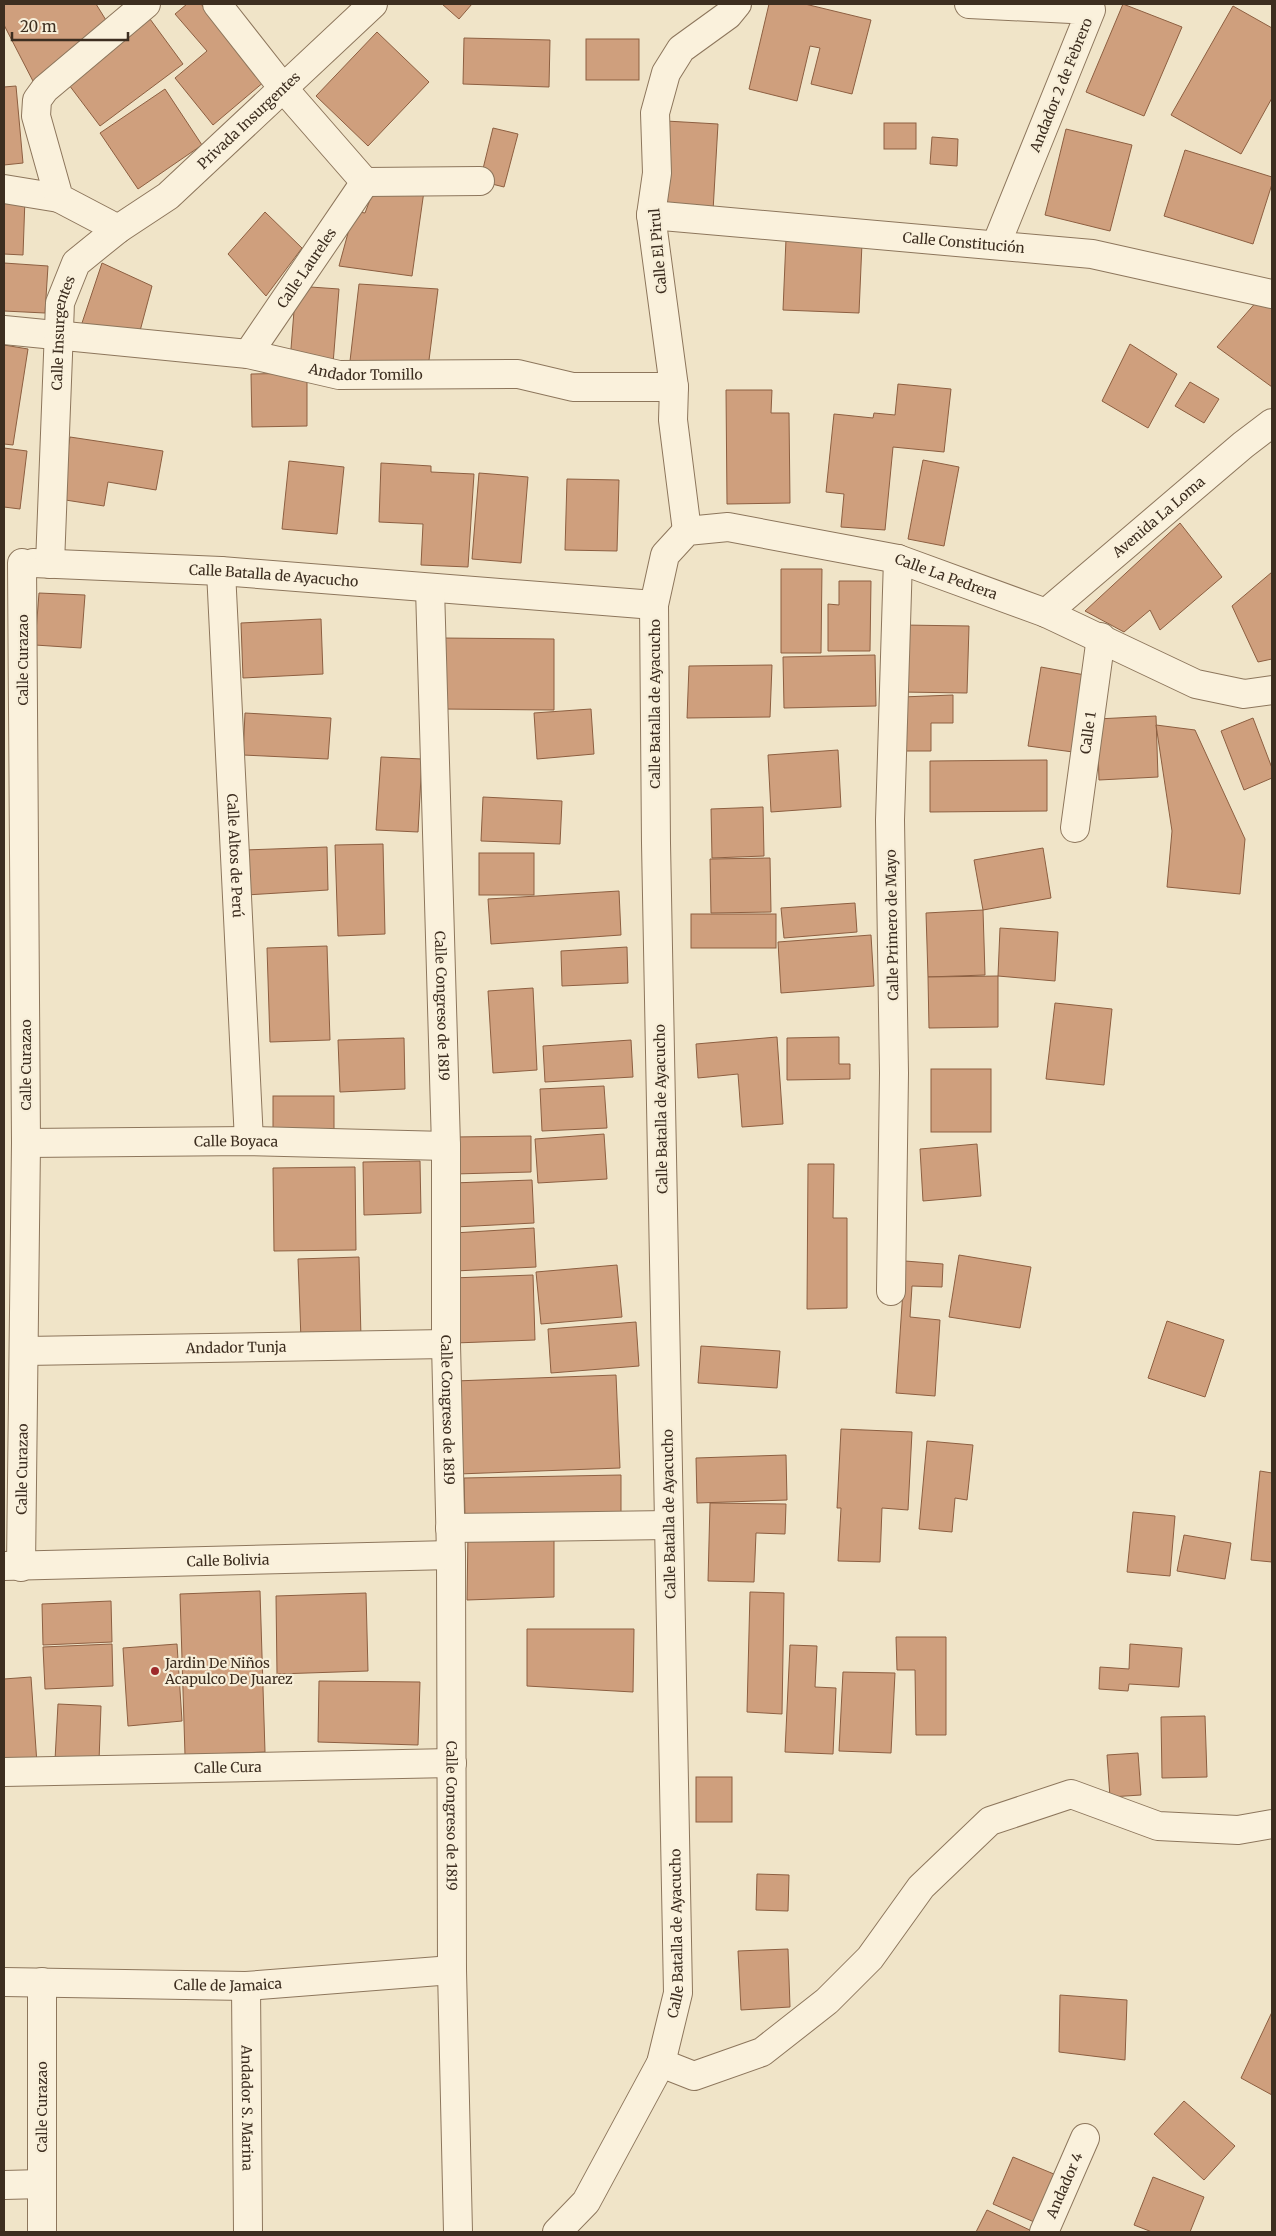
<svg xmlns="http://www.w3.org/2000/svg" width="1276" height="2236" viewBox="0 0 1276 2236" font-family="Merriweather,serif">
<style>
.building{fill:#cf9f7d;stroke:#8d5f41}
.lines{fill:none;stroke-linecap:round;stroke-linejoin:round}
.minor-casing{stroke:#8d765c;stroke-width:30}
.minor{stroke:#faf1dc;stroke-width:28}
.poi-dot{fill:#9e2a2b;stroke:#f7eed8;stroke-width:2}
.labels{text-anchor:middle;stroke-width:4.5;stroke-linejoin:round;paint-order:stroke}
.street-label{font-size:14px;fill:#3d2e20;stroke:#f7eed8}
.poi-label{font-size:14px;fill:#3d2e20;stroke:#f7eed8;text-anchor:start}
</style>
<rect width="100%" height="100%" fill="#f0e4c8"/>
<!-- building -->
<g class="building">
<polygon points="4,4 96,4 109,25 35,85 4,25"/>
<polygon points="187,4 201,4 265,81 213,125 175,78 207,51 175,14"/>
<polygon points="442,4 472,4 459,19"/>
<polygon points="769,4 805,4 871,20 852,94 811,84 820,48 810,46 797,101 749,89"/>
<polygon points="1123,4 1182,27 1144,116 1086,92"/>
<polygon points="1233,6 1272,28 1272,98 1241,154 1171,115"/>
<polygon points="150,19 183,64 100,126 66,81"/>
<polygon points="377,32 429,82 368,146 316,96"/>
<polygon points="464,38 550,40 549,87 463,84"/>
<rect x="586" y="39" width="53" height="41"/>
<polygon points="16,86 23,163 4,165 4,87"/>
<polygon points="165,89 202,145 138,189 100,133"/>
<polygon points="666,121 718,124 713,211 661,209"/>
<rect x="884" y="123" width="32" height="26"/>
<polygon points="493,128 518,134 504,187 480,181"/>
<polygon points="1066,129 1132,145 1110,231 1045,215"/>
<polygon points="932,137 958,139 957,166 930,164"/>
<polygon points="1185,150 1272,177 1272,184 1253,244 1164,216"/>
<polygon points="374,189 424,191 412,276 339,266 354,211 365,213"/>
<polygon points="4,197 25,198 23,255 4,254"/>
<polygon points="265,212 302,248 266,296 228,254"/>
<polygon points="786,239 862,243 859,313 783,310"/>
<polygon points="4,263 48,266 45,313 4,311"/>
<polygon points="102,263 152,286 140,331 81,326"/>
<polygon points="359,284 438,289 428,368 350,361"/>
<polygon points="296,286 339,289 333,364 290,361"/>
<polygon points="1258,300 1272,304 1272,387 1217,347"/>
<polygon points="1130,344 1177,374 1148,428 1102,401"/>
<polygon points="4,345 28,349 13,445 4,444"/>
<polygon points="307,373 307,426 252,427 251,374"/>
<polygon points="1190,382 1219,399 1204,423 1175,406"/>
<polygon points="898,384 951,389 944,452 893,447 885,530 841,527 844,494 826,492 834,414 873,418 874,413 895,415"/>
<polygon points="726,390 772,390 771,413 789,413 790,503 727,504"/>
<polygon points="70,437 163,451 156,490 108,482 104,506 59,499"/>
<polygon points="4,448 27,451 20,509 4,507"/>
<polygon points="923,460 959,467 944,546 908,539"/>
<polygon points="289,461 344,467 337,534 282,529"/>
<polygon points="381,463 431,466 431,472 474,474 468,567 421,565 423,524 379,522"/>
<polygon points="479,473 528,477 521,563 472,559"/>
<polygon points="567,479 619,480 617,551 565,550"/>
<polygon points="1180,523 1222,577 1160,630 1150,610 1124,632 1085,611"/>
<polygon points="781,569 822,569 821,653 781,653"/>
<polygon points="1272,572 1272,659 1258,662 1232,606"/>
<polygon points="839,581 871,581 870,651 828,651 828,604 839,605"/>
<polygon points="39,593 85,595 81,648 35,645"/>
<polygon points="321,619 323,674 243,678 241,623"/>
<polygon points="903,625 969,626 967,693 901,692"/>
<polygon points="441,638 554,639 554,710 440,709"/>
<polygon points="875,655 876,706 784,708 783,657"/>
<polygon points="772,665 770,717 687,718 689,666"/>
<polygon points="1041,667 1085,675 1073,752 1028,746"/>
<polygon points="953,695 953,723 931,723 931,751 902,751 902,697"/>
<polygon points="591,709 594,754 537,759 534,713"/>
<polygon points="245,713 331,718 328,759 243,755"/>
<polygon points="1156,716 1158,777 1099,780 1097,719"/>
<polygon points="1253,718 1272,768 1272,778 1244,790 1221,731"/>
<polygon points="1156,725 1195,730 1245,839 1240,894 1167,887 1172,831"/>
<polygon points="838,750 841,807 771,812 768,755"/>
<polygon points="381,757 422,759 418,832 376,830"/>
<polygon points="1047,760 1047,811 930,812 930,761"/>
<polygon points="483,797 562,801 560,844 481,841"/>
<polygon points="763,807 764,856 712,858 711,809"/>
<polygon points="383,844 385,934 338,936 335,845"/>
<polygon points="327,847 328,890 246,895 245,850"/>
<polygon points="1043,848 1051,898 983,910 974,860"/>
<rect x="479" y="853" width="55" height="42"/>
<polygon points="770,858 771,912 711,913 710,859"/>
<polygon points="619,891 621,935 491,944 488,899"/>
<polygon points="855,903 857,932 784,938 781,908"/>
<polygon points="983,910 985,975 928,977 926,913"/>
<rect x="691" y="914" width="85" height="34"/>
<polygon points="1000,928 1058,932 1055,981 998,976"/>
<polygon points="871,935 874,986 781,993 778,942"/>
<polygon points="327,946 330,1040 270,1042 267,948"/>
<polygon points="627,947 628,983 562,986 561,951"/>
<polygon points="998,976 998,1027 929,1028 928,977"/>
<polygon points="533,988 537,1070 493,1073 488,991"/>
<polygon points="1055,1003 1112,1009 1104,1085 1046,1079"/>
<polygon points="777,1037 783,1124 742,1127 738,1074 698,1078 696,1044"/>
<polygon points="839,1037 839,1064 850,1064 850,1079 787,1080 787,1038"/>
<polygon points="404,1038 405,1089 340,1092 338,1040"/>
<polygon points="631,1040 633,1077 545,1082 543,1046"/>
<rect x="931" y="1069" width="60" height="63"/>
<polygon points="604,1086 607,1128 542,1131 540,1089"/>
<rect x="273" y="1096" width="61" height="37"/>
<polygon points="604,1134 607,1179 538,1183 535,1139"/>
<polygon points="531,1136 531,1172 454,1174 454,1137"/>
<polygon points="977,1144 981,1196 923,1201 920,1149"/>
<polygon points="420,1161 421,1213 364,1215 363,1162"/>
<polygon points="808,1164 834,1164 833,1218 847,1218 847,1308 807,1309"/>
<polygon points="355,1167 356,1250 274,1251 273,1168"/>
<polygon points="532,1180 534,1223 455,1227 453,1183"/>
<polygon points="534,1228 536,1267 455,1271 454,1233"/>
<polygon points="959,1255 1031,1267 1020,1328 949,1317"/>
<polygon points="359,1257 361,1338 301,1340 298,1259"/>
<polygon points="905,1261 943,1264 942,1287 912,1286 910,1317 940,1320 935,1396 896,1393"/>
<polygon points="617,1265 622,1317 541,1324 536,1272"/>
<polygon points="533,1275 535,1340 455,1343 452,1278"/>
<polygon points="1167,1321 1224,1340 1205,1397 1148,1378"/>
<polygon points="636,1322 639,1366 551,1373 548,1329"/>
<polygon points="701,1346 780,1351 777,1388 698,1383"/>
<polygon points="616,1375 620,1468 458,1474 455,1381"/>
<polygon points="841,1429 912,1432 908,1510 882,1508 880,1562 838,1561 841,1508 837,1508"/>
<polygon points="927,1441 973,1445 967,1500 955,1498 952,1532 919,1529"/>
<polygon points="786,1455 787,1500 697,1503 696,1458"/>
<polygon points="1260,1471 1272,1473 1272,1562 1251,1560"/>
<polygon points="621,1475 621,1514 465,1517 464,1478"/>
<polygon points="710,1503 786,1504 785,1534 756,1533 754,1582 708,1581"/>
<polygon points="1133,1512 1175,1516 1170,1576 1127,1572"/>
<polygon points="554,1531 554,1597 467,1600 468,1533"/>
<polygon points="1184,1535 1231,1543 1225,1579 1177,1571"/>
<polygon points="260,1591 265,1752 185,1755 180,1594"/>
<polygon points="750,1592 784,1593 782,1714 747,1712"/>
<polygon points="366,1593 368,1671 277,1674 276,1596"/>
<polygon points="111,1601 112,1642 43,1645 42,1604"/>
<polygon points="527,1629 634,1629 633,1692 527,1686"/>
<polygon points="896,1637 946,1637 946,1735 916,1735 915,1670 897,1670"/>
<polygon points="112,1644 113,1686 45,1689 43,1647"/>
<polygon points="177,1644 182,1721 128,1726 123,1648"/>
<polygon points="1130,1644 1182,1648 1179,1687 1129,1684 1128,1691 1099,1689 1100,1667 1129,1669"/>
<polygon points="790,1645 817,1646 815,1687 836,1688 833,1754 785,1752"/>
<polygon points="843,1672 895,1673 891,1753 839,1751"/>
<polygon points="31,1677 37,1764 4,1766 4,1679"/>
<polygon points="319,1681 420,1682 418,1745 318,1742"/>
<polygon points="58,1704 101,1706 99,1761 55,1760"/>
<polygon points="1205,1716 1207,1777 1162,1778 1161,1717"/>
<polygon points="1138,1753 1141,1795 1110,1797 1107,1755"/>
<rect x="696" y="1777" width="36" height="45"/>
<polygon points="757,1874 789,1875 788,1911 756,1910"/>
<polygon points="788,1949 790,2007 741,2010 738,1951"/>
<polygon points="1060,1995 1127,2000 1125,2060 1059,2052"/>
<polygon points="1272,2012 1272,2095 1241,2078"/>
<polygon points="1184,2101 1235,2146 1204,2180 1154,2134"/>
<polygon points="1013,2157 1061,2177 1041,2225 993,2204"/>
<polygon points="1153,2177 1204,2197 1190,2232 1152,2232 1134,2225"/>
<polygon points="987,2210 1034,2232 976,2232"/>
</g>
<g class="lines">
<!-- minor casing -->
<g class="minor-casing">
<g id="minor">
<polyline points="217,4 283,88 365,182 480,181"/>
<polyline points="969,4 1091,10 996,245"/>
<polyline points="4,189 59,198"/>
<path id="s1" d="M 651,215 L 1092,254 L 1272,294"/>
<polyline points="118,229 59,198 36,116 37,100 45,89 146,4"/>
<path id="s2" d="M 4,330 L 248,354 L 339,375 L 518,374 L 573,387 L 674,387"/>
<path id="s3" d="M 248,354 L 365,182"/>
<polyline points="687,531 673,420 674,387 651,215 657,173 655,113 666,73 681,49 728,15 737,4"/>
<path id="s4" d="M 33,563 L 221,571 L 654,605"/>
<path id="s5" d="M 50,564 L 60,303 L 76,263 L 118,229 L 168,196 L 373,4"/>
<path id="s6" d="M 221,571 L 249,1141"/>
<path id="s7" d="M 430,588 L 446,1146 L 446,1344 L 451,1555 L 452,1970 L 458,2232"/>
<path id="s8" d="M 1046,613 L 1243,445 L 1272,423"/>
<path id="s9" d="M 1075,828 L 1101,637"/>
<path id="s10" d="M 26,1143 L 249,1141 L 446,1146"/>
<polyline points="891,1291 894,1073 890,820 898,559"/>
<path id="s11" d="M 25,1351 L 446,1344"/>
<polyline points="450,1528 669,1525"/>
<path id="s12" d="M 4,1566 L 451,1555"/>
<path id="s13" d="M 21,1567 L 26,1143 L 22,563"/>
<path id="s14" d="M 4,1772 L 452,1763"/>
<path id="s15" d="M 4,1982 L 246,1986 L 452,1970"/>
<path id="s16" d="M 246,1986 L 248,2232"/>
<polyline points="661,2063 694,2076 762,2052 827,2001 870,1958 921,1887 990,1821 1071,1794 1158,1826 1238,1830 1272,1824"/>
<polyline points="4,2185 42,2184"/>
<polyline points="42,2232 42,1982"/>
<path id="s17" d="M 557,2232 L 586,2202 L 661,2063 L 678,1993 L 656,843 L 654,605 L 665,555 L 687,531 L 728,527 L 898,559 L 1046,613 L 1196,684 L 1244,694 L 1272,690"/>
<path id="s18" d="M 1044,2232 L 1085,2138"/>
</g>
</g>
<!-- minor -->
<use href="#minor" class="minor"/>
</g>
<!-- markers -->
<circle class="poi-dot" cx="155" cy="1671" r="5"/>
<g class="labels">
<!-- street labels -->
<g class="street-label">
<text transform="translate(1061 85) rotate(-68)" y="5">Andador 2 de Febrero</text>
<text dy="5" stroke="none"><textPath href="#s5" startOffset="529">Privada Insurgentes</textPath></text>
<text dy="5" stroke="none"><textPath href="#s1" startOffset="314">Calle Constitución</textPath></text>
<text transform="translate(658 251) rotate(-95)" y="5">Calle El Pirul</text>
<text dy="5" stroke="none"><textPath href="#s3" startOffset="104">Calle Laureles</textPath></text>
<text dy="5" stroke="none"><textPath href="#s5" startOffset="232">Calle Insurgentes</textPath></text>
<text dy="5" stroke="none"><textPath href="#s2" startOffset="365">Andador Tomillo</textPath></text>
<text dy="5" stroke="none"><textPath href="#s8" startOffset="148">Avenida La Loma</textPath></text>
<text dy="5" stroke="none"><textPath href="#s4" startOffset="241">Calle Batalla de Ayacucho</textPath></text>
<text dy="5" stroke="none"><textPath href="#s17" startOffset="2009">Calle La Pedrera</textPath></text>
<text transform="translate(23 660) rotate(-90)" y="5">Calle Curazao</text>
<text transform="translate(655 704) rotate(-90)" y="5">Calle Batalla de Ayacucho</text>
<text dy="5" stroke="none"><textPath href="#s9" startOffset="96">Calle 1</textPath></text>
<text dy="5" stroke="none"><textPath href="#s6" startOffset="285">Calle Altos de Perú</textPath></text>
<text transform="translate(892 925) rotate(-91)" y="5">Calle Primero de Mayo</text>
<text dy="5" stroke="none"><textPath href="#s7" startOffset="418">Calle Congreso de 1819</textPath></text>
<text transform="translate(26 1065) rotate(-90)" y="5">Calle Curazao</text>
<text transform="translate(661 1109) rotate(-91)" y="5">Calle Batalla de Ayacucho</text>
<text dy="5" stroke="none"><textPath href="#s10" startOffset="210">Calle Boyaca</textPath></text>
<text dy="5" stroke="none"><textPath href="#s11" startOffset="211">Andador Tunja</textPath></text>
<text dy="5" stroke="none"><textPath href="#s7" startOffset="822">Calle Congreso de 1819</textPath></text>
<text dy="5" stroke="none"><textPath href="#s13" startOffset="98">Calle Curazao</textPath></text>
<text transform="translate(669 1514) rotate(-91)" y="5">Calle Batalla de Ayacucho</text>
<text dy="5" stroke="none"><textPath href="#s12" startOffset="224">Calle Bolivia</textPath></text>
<text dy="5" stroke="none"><textPath href="#s14" startOffset="224">Calle Cura</textPath></text>
<text dy="5" stroke="none"><textPath href="#s7" startOffset="1228">Calle Congreso de 1819</textPath></text>
<text dy="5" stroke="none"><textPath href="#s17" startOffset="331">Calle Batalla de Ayacucho</textPath></text>
<text dy="5" stroke="none"><textPath href="#s15" startOffset="224">Calle de Jamaica</textPath></text>
<text transform="translate(42 2107) rotate(-90)" y="5">Calle Curazao</text>
<text dy="5" stroke="none"><textPath href="#s16" startOffset="122">Andador S. Marina</textPath></text>
<text dy="5" stroke="none"><textPath href="#s18" startOffset="51">Andador 4</textPath></text>
</g>
<!-- poi labels -->
<g class="poi-label">
<text x="165" y="1668">Jardin De Niños<tspan x="165" dy="16">Acapulco De Juarez</tspan></text>
</g>
</g>
<!-- border -->
<rect width="1276" height="2236" fill="none" stroke="#3d2e20" stroke-width="10"/>
<!-- scale -->
<path d="M12 32v8h116v-8" fill="none" stroke="#3d2e20" stroke-width="2.5"/>
<text x="20" y="32" font-size="15" fill="#3d2e20" stroke="#f7eed8" stroke-width="4" paint-order="stroke">20 m</text>
</svg>
